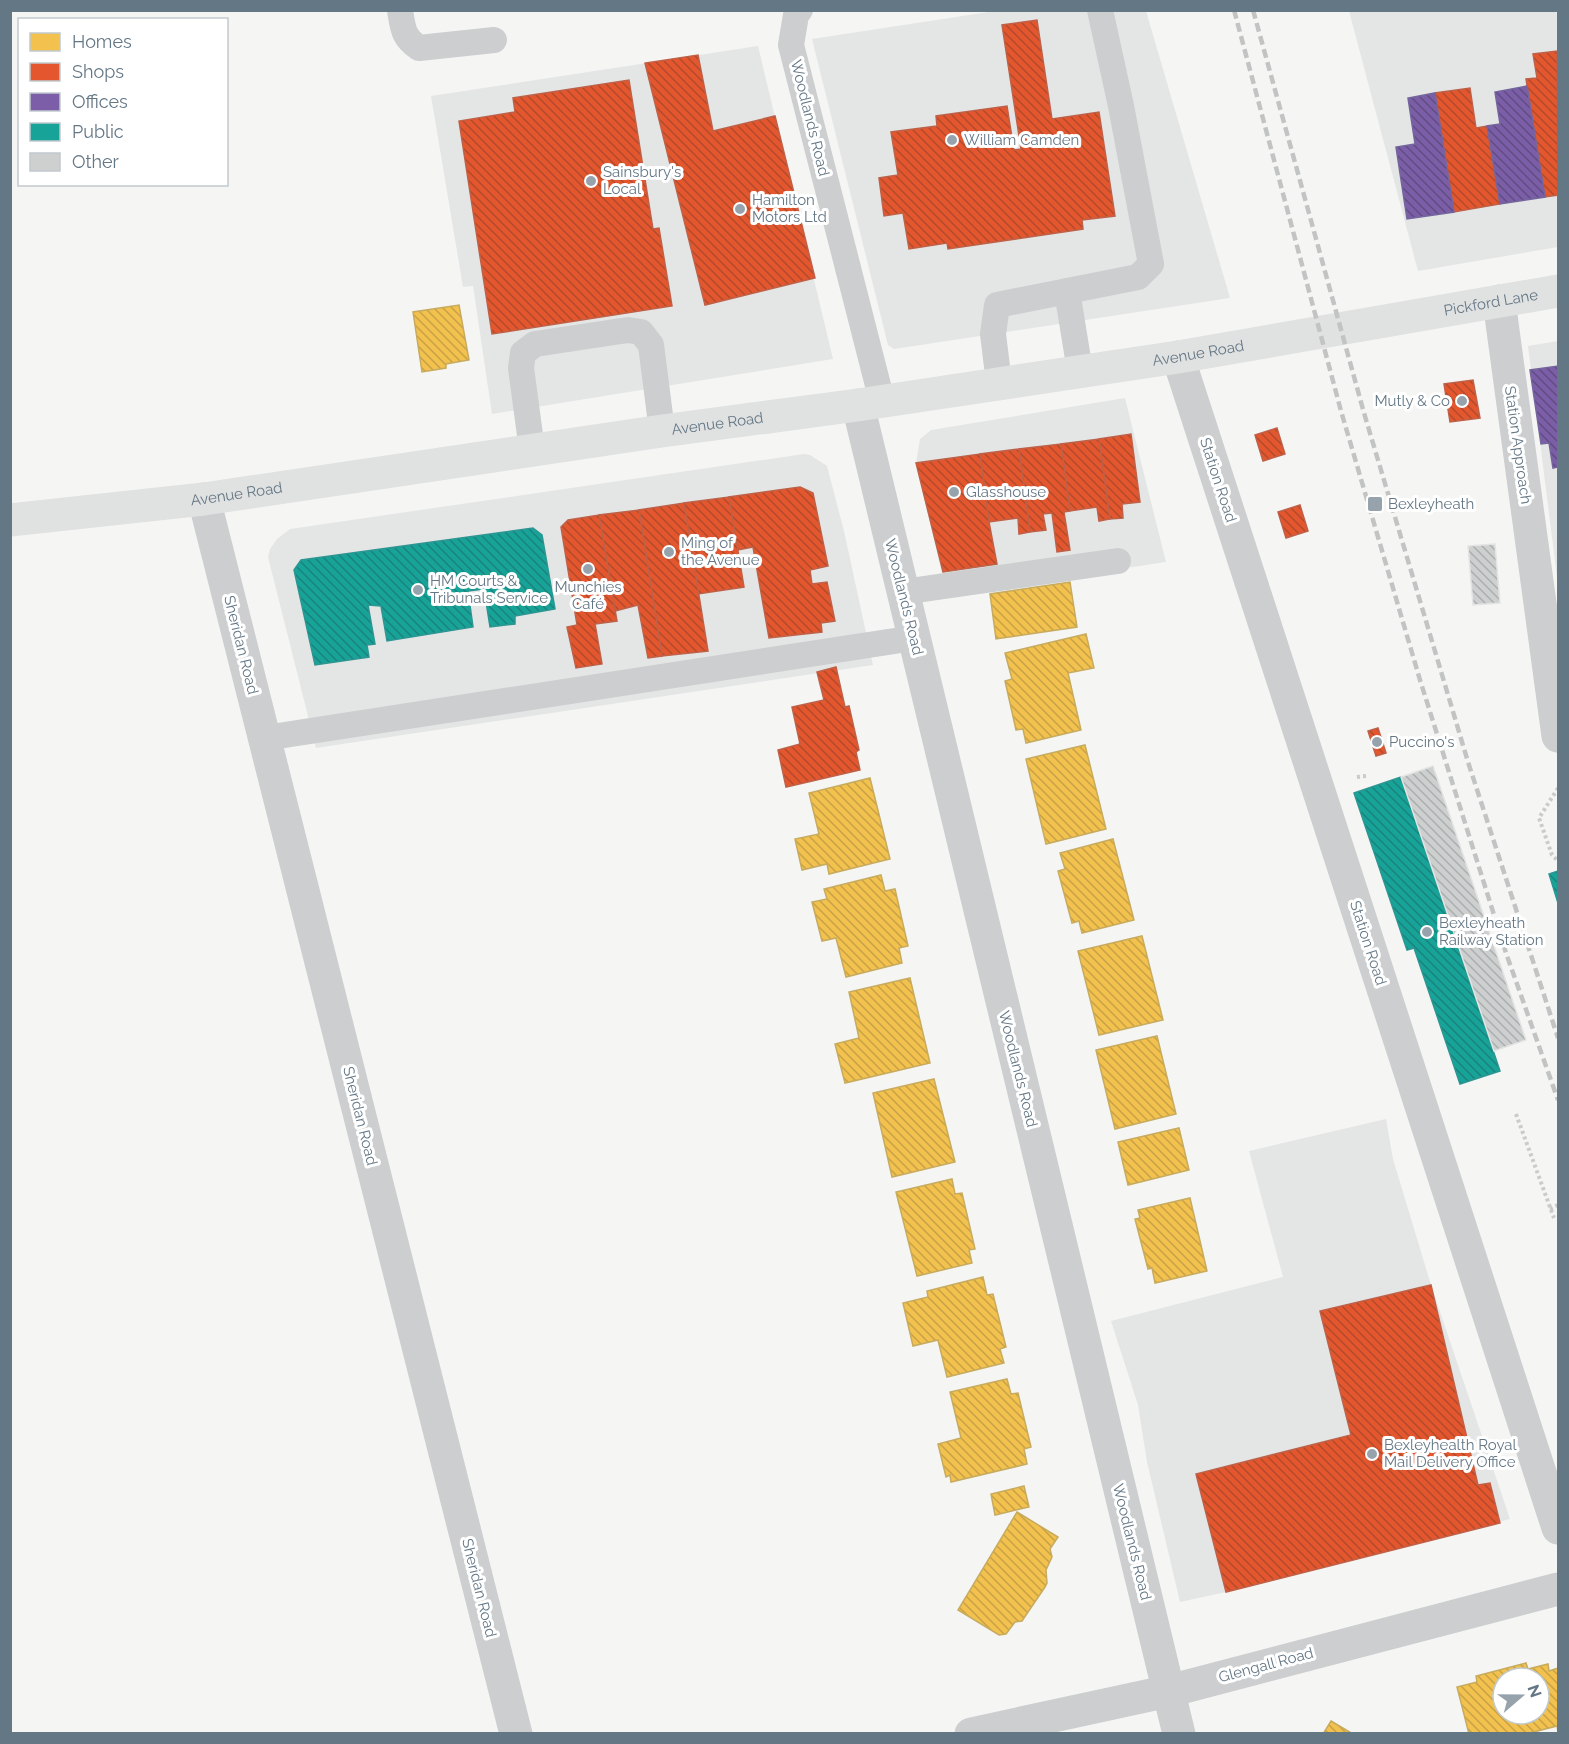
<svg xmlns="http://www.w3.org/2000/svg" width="1569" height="1744" viewBox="0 0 1569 1744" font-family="Raleway,sans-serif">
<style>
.built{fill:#e4e5e5}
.homes{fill:url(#homes-back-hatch);stroke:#c7ab5e;stroke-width:1.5;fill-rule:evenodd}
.shops{fill:url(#shops-back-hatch);stroke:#be6148;stroke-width:1.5}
.offices{fill:url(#offices-back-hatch);stroke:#74669d;stroke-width:1.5}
.public{fill:url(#public-back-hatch);stroke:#2e9692;stroke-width:1.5}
.building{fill:url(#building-back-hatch);stroke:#e4e4e4;stroke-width:1.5}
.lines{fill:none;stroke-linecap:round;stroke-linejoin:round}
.path{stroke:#cacbcb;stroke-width:4;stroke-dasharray:3 3;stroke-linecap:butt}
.lane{stroke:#cccecf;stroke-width:26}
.street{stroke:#cccecf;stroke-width:33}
.secondary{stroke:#e0e1e1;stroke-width:33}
.rail{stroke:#c2c4c4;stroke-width:4.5;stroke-dasharray:9 4.5;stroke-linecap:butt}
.poi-dot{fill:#97a3ac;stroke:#fff;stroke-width:2}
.labels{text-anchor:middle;stroke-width:6;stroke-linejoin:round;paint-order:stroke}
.street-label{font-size:15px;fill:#647785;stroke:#fff}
.poi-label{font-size:15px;fill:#647785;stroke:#fff;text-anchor:start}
</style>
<defs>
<pattern id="homes-back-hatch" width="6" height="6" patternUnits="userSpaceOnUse" patternTransform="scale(1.5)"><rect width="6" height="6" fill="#f2c14e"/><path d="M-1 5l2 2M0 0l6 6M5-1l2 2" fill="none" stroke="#c8a246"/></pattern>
<pattern id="shops-back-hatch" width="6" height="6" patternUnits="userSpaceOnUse" patternTransform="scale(1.5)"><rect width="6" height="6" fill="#e4572e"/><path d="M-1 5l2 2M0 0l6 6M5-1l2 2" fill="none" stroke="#b24a2c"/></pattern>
<pattern id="offices-back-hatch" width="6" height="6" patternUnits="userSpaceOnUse" patternTransform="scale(1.5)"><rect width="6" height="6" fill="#7b5ea7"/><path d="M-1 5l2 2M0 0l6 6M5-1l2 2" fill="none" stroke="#5f4d81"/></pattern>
<pattern id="public-back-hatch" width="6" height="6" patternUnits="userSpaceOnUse" patternTransform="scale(1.5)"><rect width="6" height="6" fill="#17a398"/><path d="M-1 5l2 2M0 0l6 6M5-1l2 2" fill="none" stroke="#19837c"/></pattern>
<pattern id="building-back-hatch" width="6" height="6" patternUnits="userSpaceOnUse" patternTransform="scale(1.5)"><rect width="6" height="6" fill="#ced0d0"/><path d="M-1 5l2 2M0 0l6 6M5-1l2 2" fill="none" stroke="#abaeae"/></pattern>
</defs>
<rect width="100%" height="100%" fill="#f5f5f4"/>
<!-- built -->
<g class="built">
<polygon points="995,11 1146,11 1230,298 894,349 888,345 812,39"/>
<polygon points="1349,11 1556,11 1558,19 1558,247 1418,271"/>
<polygon points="758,46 833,359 492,414 473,286 463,287 431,96"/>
<polygon points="1558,341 1558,585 1528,346"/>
<polygon points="1125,398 1166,562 947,595 916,463 920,439 931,430"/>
<polygon points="804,454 810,455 827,466 844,531 873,665 316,748 268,557 270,549 277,539 290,529"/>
<polygon points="1386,1119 1393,1159 1431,1285 1510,1519 1226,1592 1180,1602 1147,1462 1138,1405 1111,1321 1283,1277 1249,1151"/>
</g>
<!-- homes -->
<g class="homes">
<polygon points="459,305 469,360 446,364 446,368 422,372 413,312"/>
<polygon points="1070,582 1077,627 996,639 990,594"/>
<polygon points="1086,634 1094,668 1068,673 1081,730 1026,743 1023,729 1016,730 1005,681 1012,679 1005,653"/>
<polygon points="1085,745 1106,829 1046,844 1026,759"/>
<polygon points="870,778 890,859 829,874 827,864 802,870 795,839 819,834 809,793"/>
<polygon points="1113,839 1134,920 1082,933 1079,921 1072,923 1058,871 1065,869 1060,853"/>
<polygon points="881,875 885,891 895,889 908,946 899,948 902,963 846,977 836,938 822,941 812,902 827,899 824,889"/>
<polygon points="1142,936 1163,1020 1099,1035 1078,951"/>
<polygon points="910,978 930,1063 845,1083 835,1044 859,1038 849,992"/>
<polygon points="1157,1036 1176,1114 1115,1129 1096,1050"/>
<polygon points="934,1079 955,1162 892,1177 873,1093"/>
<polygon points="1179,1128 1189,1170 1128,1185 1118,1142"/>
<polygon points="952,1179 955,1194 962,1193 975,1249 969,1250 972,1263 917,1276 896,1192"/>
<polygon points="1190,1198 1207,1271 1155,1283 1152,1268 1148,1269 1135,1219 1140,1218 1138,1210"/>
<polygon points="983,1277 987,1295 993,1294 1006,1347 1000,1349 1004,1363 947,1377 938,1340 913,1346 903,1303 928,1297 927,1291"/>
<polygon points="1007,1379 1011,1394 1018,1393 1031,1447 1024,1449 1027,1464 951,1482 950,1475 946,1477 938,1444 961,1438 950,1392"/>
<polygon points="1024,1486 1029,1507 995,1515 991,1494"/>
<polygon points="1017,1512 1058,1537 1050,1549 1052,1557 1046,1570 1047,1583 1045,1587 1022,1621 1015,1622 1006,1634 999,1635 958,1610"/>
<path d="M 1526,1663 L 1528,1669 L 1548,1664 L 1549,1671 L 1558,1668 L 1558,1732 L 1557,1726 L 1526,1734 L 1469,1734 L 1457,1687 L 1477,1682 L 1476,1676 ZM 1503,1678 L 1539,1678 L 1539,1714 L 1503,1714 Z"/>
<polygon points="1331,1721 1353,1734 1323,1734"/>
</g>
<!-- shops -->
<g class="shops">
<polygon points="1037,20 1052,119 1099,112 1115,216 1082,220 1083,229 948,249 947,243 909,249 903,213 884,216 879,178 898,175 891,132 937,126 936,116 1007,106 1014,150 1021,149 1002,25"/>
<polygon points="1557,51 1558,195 1545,197 1526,79 1537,78 1533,54"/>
<polygon points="698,55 713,131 775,116 815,278 705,305 645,63"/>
<polygon points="629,80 653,229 659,228 672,306 492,334 459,121 515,112 513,98"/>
<polygon points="1470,88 1476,128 1487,126 1500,204 1454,212 1435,93"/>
<polygon points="1473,380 1480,418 1450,422 1444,384"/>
<polygon points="1277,428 1285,454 1263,461 1255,435"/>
<polygon points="1131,434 1140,502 1122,504 1123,518 1110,519 1099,439"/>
<polygon points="1099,439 1110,519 1099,521 1097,507 1070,511 1061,444"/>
<polygon points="1061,444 1070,511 1064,512 1070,550 1057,552 1052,513 1043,514 1046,530 1030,532 1019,449"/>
<polygon points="1019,449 1030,532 1019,534 1018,518 989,522 980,454"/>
<polygon points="980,454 989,522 997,564 943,572 916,463"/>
<polygon points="800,487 813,493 828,566 810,570 812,584 827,582 835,621 821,623 822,632 769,638 753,547 737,550 729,497"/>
<polygon points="729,497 744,587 698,594 684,503"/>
<polygon points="684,503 708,651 662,656 639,510"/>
<polygon points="1300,505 1308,531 1286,538 1278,512"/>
<polygon points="639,510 662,656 648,658 638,605 615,611 599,515"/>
<polygon points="599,515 617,621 595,624 602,664 576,668 567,627 577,625 561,527 568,520"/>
<polygon points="836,667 845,707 849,706 859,750 856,752 860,770 786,787 778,750 800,744 792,707 824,700 817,672"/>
<polygon points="1378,728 1386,753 1376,756 1368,731"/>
<polygon points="1431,1285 1478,1485 1490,1483 1500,1523 1226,1592 1196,1474 1351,1435 1320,1311"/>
</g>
<!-- offices -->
<g class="offices">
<polygon points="1527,86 1545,197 1500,204 1487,126 1500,124 1495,92"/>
<polygon points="1435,93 1454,212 1407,219 1396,147 1415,144 1408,98"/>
<polygon points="1558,366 1558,467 1553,468 1549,443 1541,444 1530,370"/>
</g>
<!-- public -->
<g class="public">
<polygon points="533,528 542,535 555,609 515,616 515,624 490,627 484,589 468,591 473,627 387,641 381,606 368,605 375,644 367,645 369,657 315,665 294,570 301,560"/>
<polygon points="1401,777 1500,1071 1460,1084 1414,948 1407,950 1354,793"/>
<polygon points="1558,871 1558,903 1549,874"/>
</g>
<!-- building -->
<g class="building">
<polygon points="1495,544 1500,603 1473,605 1468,546"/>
<polygon points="1433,766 1526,1040 1494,1051 1401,777"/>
</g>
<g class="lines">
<!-- path -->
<g class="path">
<polyline points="1357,777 1366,776"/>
<polyline points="1558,788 1539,818 1552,855 1558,861"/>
<polyline points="1516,1114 1554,1218"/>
<polyline points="1550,1209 1558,1205"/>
</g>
<!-- lane -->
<g class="lane">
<path d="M 400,10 C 403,29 403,37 419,48 L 494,40"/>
<polyline points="800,10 796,15 791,45 882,401"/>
<polyline points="1067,291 1080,371"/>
<polyline points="999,383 993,334 997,305 1138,277 1151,264 1121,106 1100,10"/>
<polyline points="532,450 521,368 523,353 535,344 628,330 641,332 651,345 662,431"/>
<polyline points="903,592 1118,561"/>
<polyline points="265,738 914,638"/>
</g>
<!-- street -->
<g class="street">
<polyline points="1499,301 1558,736"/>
<polyline points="1178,357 1558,1528"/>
<polyline points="858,405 1179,1734"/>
<polyline points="204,499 516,1734"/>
<polyline points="971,1734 1169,1691 1558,1589"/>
</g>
<!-- secondary -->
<path class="secondary" id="s1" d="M 10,520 L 204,499 L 662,431 L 858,405 L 1178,357 L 1558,291"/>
<!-- rail -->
<g class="rail">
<polyline points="1234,10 1341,411 1420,680 1506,953 1558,1100"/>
<polyline points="1253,10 1364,413 1468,762 1558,1038"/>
</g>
</g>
<!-- markers -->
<g class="poi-dot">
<circle cx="952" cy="140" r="6"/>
<circle cx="591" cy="181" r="6"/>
<circle cx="740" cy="209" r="6"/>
<circle cx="1462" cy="401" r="6"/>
<circle cx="954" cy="492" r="6"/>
<rect x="1367" y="496" width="16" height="16" rx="3"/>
<circle cx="669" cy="552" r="6"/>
<circle cx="588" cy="569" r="6"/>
<circle cx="418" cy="590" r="6"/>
<circle cx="1377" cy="742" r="6"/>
<circle cx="1427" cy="932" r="6"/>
<circle cx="1372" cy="1454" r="6"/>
</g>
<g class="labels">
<!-- street labels -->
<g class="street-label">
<text transform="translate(810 118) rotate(76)" y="5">Woodlands Road</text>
<text dy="5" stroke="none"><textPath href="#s1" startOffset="1497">Pickford Lane</textPath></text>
<text dy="5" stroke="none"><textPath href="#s1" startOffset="1200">Avenue Road</textPath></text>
<text dy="5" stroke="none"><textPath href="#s1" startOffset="714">Avenue Road</textPath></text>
<text transform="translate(1518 445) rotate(82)" y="5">Station Approach</text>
<text transform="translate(1218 480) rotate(72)" y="5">Station Road</text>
<text dy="5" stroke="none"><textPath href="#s1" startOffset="228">Avenue Road</textPath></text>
<text transform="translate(904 597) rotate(76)" y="5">Woodlands Road</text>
<text transform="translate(241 645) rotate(76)" y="5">Sheridan Road</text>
<text transform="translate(1368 943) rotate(72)" y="5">Station Road</text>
<text transform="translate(1018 1069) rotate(76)" y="5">Woodlands Road</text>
<text transform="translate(360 1116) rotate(76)" y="5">Sheridan Road</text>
<text transform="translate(1132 1542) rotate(76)" y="5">Woodlands Road</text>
<text transform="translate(479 1588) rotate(76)" y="5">Sheridan Road</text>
<text transform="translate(1266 1665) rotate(-15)" y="5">Glengall Road</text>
</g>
<!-- poi labels -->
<g class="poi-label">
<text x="964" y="145">William Camden</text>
<text x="603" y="177">Sainsbury's<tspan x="603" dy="17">Local</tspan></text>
<text x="752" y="205">Hamilton<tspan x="752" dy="17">Motors Ltd</tspan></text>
<text x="1450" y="406" text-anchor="end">Mutly &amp; Co</text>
<text x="966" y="497">Glasshouse</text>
<text x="1388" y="509">Bexleyheath</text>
<text x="681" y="548">Ming of<tspan x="681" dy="17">the Avenue</tspan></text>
<text x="430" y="586">HM Courts &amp;<tspan x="430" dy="17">Tribunals Service</tspan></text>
<text x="588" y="592" text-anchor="middle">Munchies<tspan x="588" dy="17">Café</tspan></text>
<text x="1389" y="747">Puccino's</text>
<text x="1439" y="928">Bexleyheath<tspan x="1439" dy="17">Railway Station</tspan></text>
<text x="1384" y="1450">Bexleyhealth Royal<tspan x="1384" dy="17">Mail Delivery Office</tspan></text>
</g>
</g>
<!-- border -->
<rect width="1569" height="1744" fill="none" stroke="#647785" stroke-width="24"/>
<!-- legend -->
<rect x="18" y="18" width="210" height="168" fill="#ffffff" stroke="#c1c9ce" stroke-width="1.5"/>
<rect x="30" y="33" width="30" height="18" fill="#f2c14e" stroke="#c1c9ce" stroke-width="1.5"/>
<text x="72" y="48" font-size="18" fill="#647785">Homes</text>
<rect x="30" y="63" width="30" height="18" fill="#e4572e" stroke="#c1c9ce" stroke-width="1.5"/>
<text x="72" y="78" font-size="18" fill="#647785">Shops</text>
<rect x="30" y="93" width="30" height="18" fill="#7b5ea7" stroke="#c1c9ce" stroke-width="1.5"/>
<text x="72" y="108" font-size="18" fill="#647785">Offices</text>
<rect x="30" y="123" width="30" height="18" fill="#17a398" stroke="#c1c9ce" stroke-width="1.5"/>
<text x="72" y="138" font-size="18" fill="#647785">Public</text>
<rect x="30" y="153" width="30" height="18" fill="#ced0d0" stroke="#c1c9ce" stroke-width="1.5"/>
<text x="72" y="168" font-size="18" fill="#647785">Other</text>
<!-- north arrow -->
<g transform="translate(1521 1696) rotate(70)"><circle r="28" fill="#ffffff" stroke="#c1c9ce" stroke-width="1.5"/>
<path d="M0-4.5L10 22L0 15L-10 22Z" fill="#97a3ac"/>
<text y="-9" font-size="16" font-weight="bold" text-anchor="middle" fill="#647785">N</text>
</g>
</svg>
